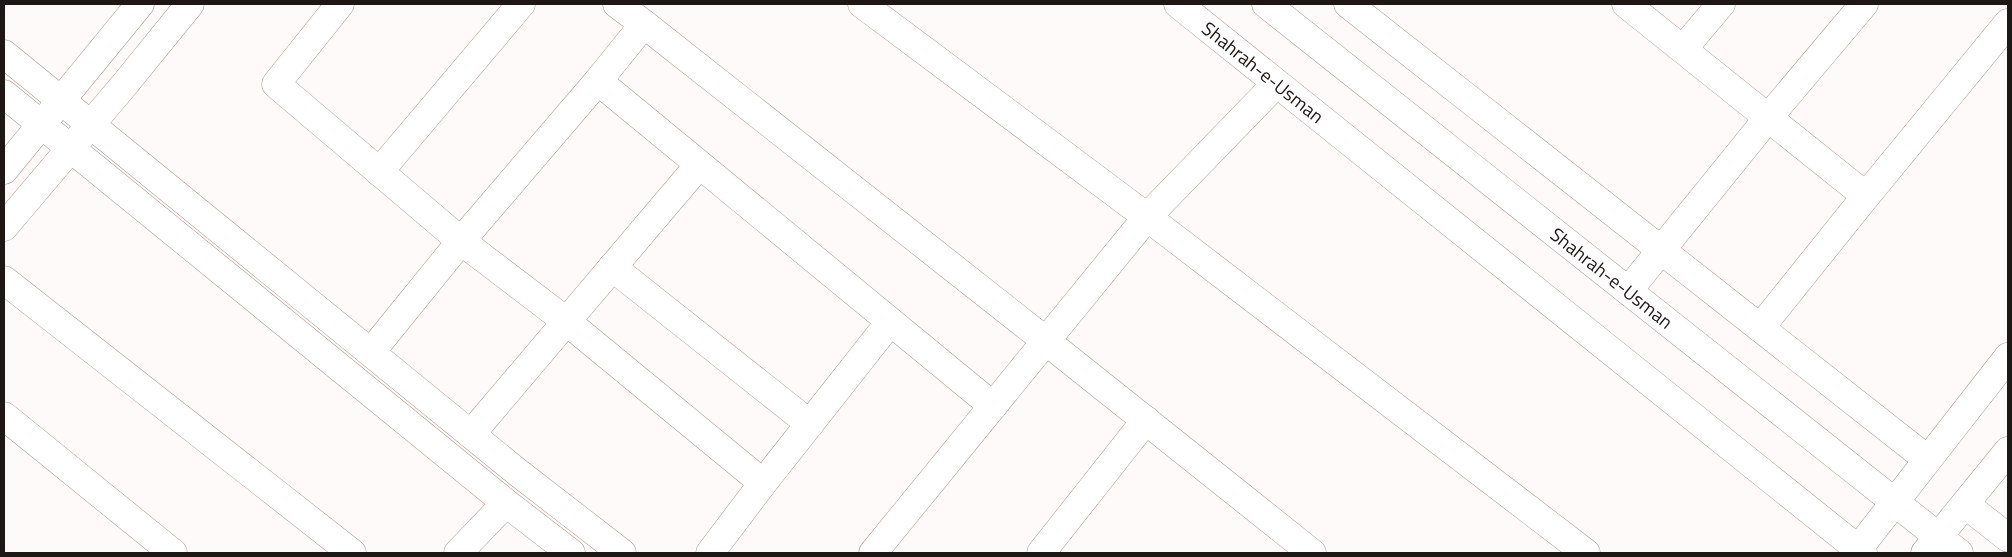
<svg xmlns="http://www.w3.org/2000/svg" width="2012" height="557" viewBox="0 0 2012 557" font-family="'Titillium Web',sans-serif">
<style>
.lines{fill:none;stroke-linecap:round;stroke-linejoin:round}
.minor-casing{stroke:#aa9b95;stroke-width:29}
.tertiary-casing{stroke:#aa9b95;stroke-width:29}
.secondary-casing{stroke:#aa9b95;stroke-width:29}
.primary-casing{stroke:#aa9b95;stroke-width:29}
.minor{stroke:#fff;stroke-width:28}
.tertiary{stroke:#fff;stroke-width:28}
.secondary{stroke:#fff;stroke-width:28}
.primary{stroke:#fff;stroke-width:28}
.labels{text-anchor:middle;stroke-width:4;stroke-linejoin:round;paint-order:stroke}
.street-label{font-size:19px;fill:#1d1815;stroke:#fefaf9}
</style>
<rect width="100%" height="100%" fill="#fefaf9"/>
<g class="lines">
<!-- minor casing -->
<g class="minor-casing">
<g id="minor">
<polyline points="340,4 276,84 461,241 566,321 763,483"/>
<polyline points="617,4 644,24 598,81 993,406"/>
<polyline points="862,4 1147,217 1586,553"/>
<polyline points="1348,4 1927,459"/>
<polyline points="1626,4 1866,196 2008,23"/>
<polyline points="644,24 1046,341 1312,553"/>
<polyline points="1683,49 1721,4"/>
<polyline points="379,172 521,4"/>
<polyline points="612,267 810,424"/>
<polyline points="4,280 352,553"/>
<polyline points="1628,291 1768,118 1864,4"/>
<polyline points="1760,328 1866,196"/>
<polyline points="371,352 461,241 598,81"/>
<polyline points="4,416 173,553"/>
<polyline points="471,434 699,165"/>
<polyline points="1965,504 2008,538"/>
<polyline points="458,553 506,503"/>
<polyline points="710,553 763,483 890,322"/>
<polyline points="873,553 1147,217 1276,84"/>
<polyline points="1041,553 1146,420"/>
</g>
</g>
<!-- tertiary casing -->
<g class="tertiary-casing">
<g id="tertiary">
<polyline points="4,54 516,471 622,553"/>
<polyline points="4,94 506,503 571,553"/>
<polyline points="4,170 140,4"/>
<polyline points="4,227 125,84 190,4"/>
</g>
</g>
<!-- secondary casing -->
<g class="secondary-casing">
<g id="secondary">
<polyline points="1855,553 2008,357"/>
<polyline points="1925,553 2008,451"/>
</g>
</g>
<!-- primary casing -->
<g class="primary-casing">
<g id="primary">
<path id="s1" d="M 1178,4 L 1863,553"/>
<path id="s2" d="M 1266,4 L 1959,553"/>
</g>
</g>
<!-- minor -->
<use href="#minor" class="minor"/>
<!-- tertiary -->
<use href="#tertiary" class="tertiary"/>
<!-- secondary -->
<use href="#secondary" class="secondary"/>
<!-- primary -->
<use href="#primary" class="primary"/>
</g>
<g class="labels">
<!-- street labels -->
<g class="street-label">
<text dy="7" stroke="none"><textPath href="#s1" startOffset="109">Shahrah-e-Usman</textPath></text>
<text dy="7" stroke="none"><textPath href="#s2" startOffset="441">Shahrah-e-Usman</textPath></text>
</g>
</g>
<!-- border -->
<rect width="2012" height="557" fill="none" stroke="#1d1815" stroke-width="10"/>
</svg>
